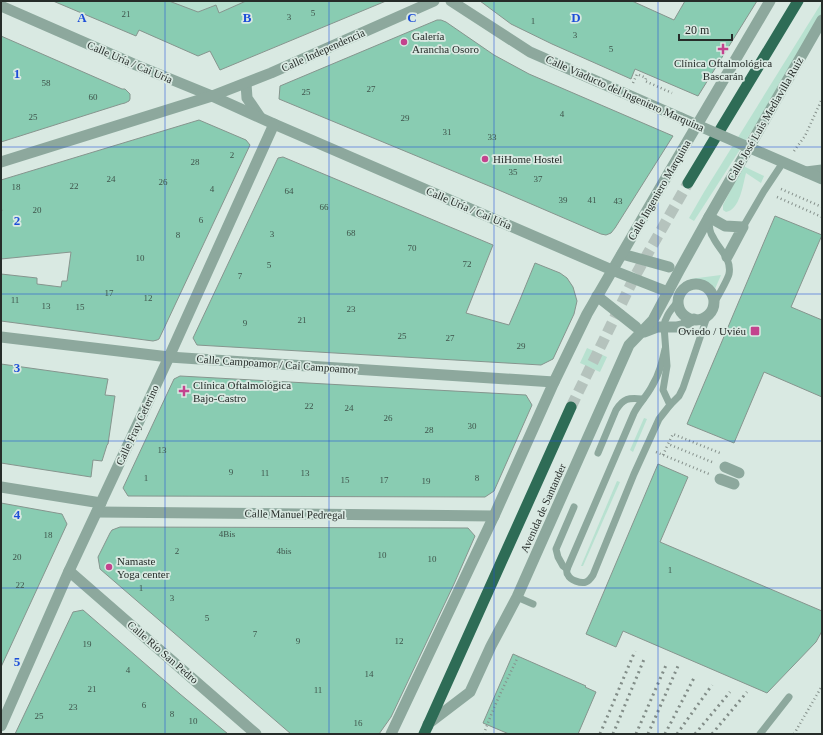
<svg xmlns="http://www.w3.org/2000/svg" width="823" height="735" viewBox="0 0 823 735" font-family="'Times New Roman',serif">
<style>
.green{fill:#b8e1d0}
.building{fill:#89ccb2;stroke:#86958e}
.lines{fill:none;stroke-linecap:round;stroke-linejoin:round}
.trunk-tunnel{stroke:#b5c3bd;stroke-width:11;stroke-dasharray:11 5.5;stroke-linecap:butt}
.path{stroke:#85908b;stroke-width:2.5;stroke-dasharray:1 3;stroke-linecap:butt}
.service{stroke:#8da89d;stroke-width:7}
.pedestrian{stroke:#8da89d;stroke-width:11}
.minor{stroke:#8da89d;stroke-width:11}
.tertiary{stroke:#8da89d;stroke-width:11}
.trunk{stroke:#2e6c56;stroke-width:11}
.rail{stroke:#828d88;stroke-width:3;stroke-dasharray:2 4;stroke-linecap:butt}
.minor-bridge{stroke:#8da89d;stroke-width:11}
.grid{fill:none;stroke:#1d4ed8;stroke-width:1;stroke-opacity:0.55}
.poi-dot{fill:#c3438e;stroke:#d9e9e2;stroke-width:1.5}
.labels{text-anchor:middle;stroke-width:3.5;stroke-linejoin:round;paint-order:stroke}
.number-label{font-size:9px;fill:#3f544b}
.poi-label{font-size:11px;fill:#262c29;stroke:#d9e9e2;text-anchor:start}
.street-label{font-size:11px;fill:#262c29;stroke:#d9e9e2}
.grid-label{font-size:13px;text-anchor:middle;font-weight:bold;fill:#1d4ed8;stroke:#d9e9e2;stroke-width:3.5;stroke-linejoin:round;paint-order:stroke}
</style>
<rect width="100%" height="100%" fill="#d9e9e2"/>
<!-- green -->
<g class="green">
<polygon points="152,1 246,1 219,13 215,5 198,12 156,38 139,30"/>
<polygon points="822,2 822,13 759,120 694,221 689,218 704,192"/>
<path d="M 743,166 L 764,176 L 761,183 L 746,173 C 743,184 740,210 726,212 L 723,210 L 723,205 Z"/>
<path d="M 721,275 L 715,289 C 706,283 701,282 691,281 L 690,279 Z"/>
<polygon points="587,348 607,357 600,372 580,363"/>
<polygon points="644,418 647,419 633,452 630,450"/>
<polygon points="617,481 620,482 583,566 581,566"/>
</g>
<!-- building -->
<g class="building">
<polygon points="53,1 169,1 198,12 216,5 219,13 246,1 386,1 220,70 210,51 198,56 139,30 136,36"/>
<polygon points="480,1 632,1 674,20 685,1 757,1 698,96 635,69 631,79 552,44 511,24"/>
<polygon points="437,20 441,20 446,22 494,55 529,74 673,136 615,228 611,233 606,235 601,234 494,188 279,99 280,86"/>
<polygon points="1,36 122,89 125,89 130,94 130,99 129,101 125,103 121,104 1,142"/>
<polygon points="199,120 246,140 250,145 159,339 157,340 153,341 1,321 1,274 37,278 37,284 61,287 62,281 67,281 71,252 1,259 1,212 2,211 1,207 1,180"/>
<polygon points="283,157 493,245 466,313 509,325 519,302 535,263 560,273 567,278 573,287 577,301 574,314 553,359 541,365 197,345 193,338 277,160 278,158"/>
<polygon points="775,216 822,235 791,307 822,320 822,397 764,372 734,443 687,424"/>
<polygon points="1,364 108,379 105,395 115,396 108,444 107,445 102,461 93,460 91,477 1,463"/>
<polygon points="180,376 526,395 532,405 494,491 485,497 128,496 123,488 174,379"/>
<polygon points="658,464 688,477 660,542 822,611 822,631 816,642 767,693 623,631 616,647 586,634"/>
<polygon points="1,503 62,514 67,524 1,667"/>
<polygon points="120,527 468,528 475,536 454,584 391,717 379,734 291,734 100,569 98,557 110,533 112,530"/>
<polygon points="83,610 180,694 228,734 15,734 73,612"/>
<polygon points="513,654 586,686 585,687 596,692 578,734 509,734 483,723"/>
</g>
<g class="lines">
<!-- trunk-tunnel -->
<polyline class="trunk-tunnel" points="571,407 635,276 688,183"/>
<!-- path -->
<g class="path">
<polyline points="633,83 637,74 646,78 645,81 672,93"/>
<polyline points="794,151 805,136 822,99"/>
<polyline points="781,189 822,207"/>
<polyline points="777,197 822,217"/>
<polyline points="656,452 709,474"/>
<polyline points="663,455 668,444"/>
<polyline points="712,462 668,444 673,434 720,453"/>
<path d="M 484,734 C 493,707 506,682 518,657"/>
<polyline points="794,734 822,686"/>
</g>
<!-- service -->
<g class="service">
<path d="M 709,219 C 709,225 709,232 713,237 C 719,250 732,258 729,274 C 727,281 717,298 713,305"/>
<polyline points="743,227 764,191 780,167"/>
<path d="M 665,349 C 662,362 659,375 652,386 C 647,396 639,403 634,413 L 567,569 C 567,571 566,573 568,575 C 570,580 581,584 586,582 C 589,581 591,578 593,575 L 634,474 L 659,419 L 670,405 L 679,396 L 683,388 L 708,314"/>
<path d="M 670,405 L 664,392 L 663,390 L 667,366 L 664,326 C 665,316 672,309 678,301"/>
<path d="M 598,453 L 616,410 C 624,397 629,398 643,399"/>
<polyline points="567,569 563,566 558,557 556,549 574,507"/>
<polyline points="517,597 533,604"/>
<polyline points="760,734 789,697"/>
</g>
<!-- pedestrian -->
<g class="pedestrian">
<polyline points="622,254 669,267"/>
<polyline points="597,296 636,327"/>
<polyline points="1,337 169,357"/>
<polyline points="554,382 587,314 667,176 770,1"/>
<polyline points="725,467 739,473"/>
<polyline points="720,479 734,484"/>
<polyline points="1,487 101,503"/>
<polyline points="69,571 256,734"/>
<polyline points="391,734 494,516"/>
</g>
<!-- minor -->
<g class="minor">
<polyline points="451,1 530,52 681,118"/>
<polyline points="1,6 136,65 212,96"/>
<polyline points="806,172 822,170"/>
<polyline points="709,217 725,226 743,227 727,257"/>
<circle cx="696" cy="302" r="18"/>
<polyline points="644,332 657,327 677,327 682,326 694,319"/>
<polyline points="97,512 494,516 554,382 169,357"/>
<polyline points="428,726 428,724 470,692 491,646 517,597 629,345 653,320 679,271 709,217 822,20"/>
</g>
<!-- tertiary -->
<g class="tertiary">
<polyline points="246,84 247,98 260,117"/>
<polyline points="212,96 274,124 612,270 668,292"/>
<polyline points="1,162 212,96 271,73 434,1"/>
<polyline points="1,726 69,571 169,357 274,124"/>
</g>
<!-- trunk -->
<g class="trunk">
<polyline points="688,183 798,1"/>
<polyline points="424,734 571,407"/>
</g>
<!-- rail -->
<g class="rail">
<polyline points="600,734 635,651"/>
<polyline points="613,734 645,657"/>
<polyline points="636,734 667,663"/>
<polyline points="648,734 678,666"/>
<polyline points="665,734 695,676"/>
<polyline points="677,734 712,685"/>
<polyline points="695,734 730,692"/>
<polyline points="712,734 747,692"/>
</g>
<!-- minor-bridge -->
<polyline class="minor-bridge" points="681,118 822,179"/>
</g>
<!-- grid -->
<path class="grid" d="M 165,1 L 165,734M 329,1 L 329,734M 494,1 L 494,734M 658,1 L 658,734M 1,147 L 822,147M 1,294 L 822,294M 1,441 L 822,441M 1,588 L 822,588"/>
<!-- markers -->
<g class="poi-dot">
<circle cx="404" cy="42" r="4"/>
<path d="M721 43h4v4h4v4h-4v4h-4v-4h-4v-4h4z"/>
<circle cx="485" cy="159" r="4"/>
<rect x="750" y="326" width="10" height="10" rx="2"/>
<path d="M182 385h4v4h4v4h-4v4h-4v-4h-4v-4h4z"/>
<circle cx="109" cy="567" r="4"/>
</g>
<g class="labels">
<!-- number labels -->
<g class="number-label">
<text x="313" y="16">5</text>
<text x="126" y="17">21</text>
<text x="289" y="20">3</text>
<text x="533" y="24">1</text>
<text x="575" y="38">3</text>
<text x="611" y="52">5</text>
<text x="46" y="86">58</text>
<text x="371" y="92">27</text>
<text x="306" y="95">25</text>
<text x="93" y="100">60</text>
<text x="562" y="117">4</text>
<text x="33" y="120">25</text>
<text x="405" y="121">29</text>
<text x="447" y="135">31</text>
<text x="492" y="140">33</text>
<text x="232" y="158">2</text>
<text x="195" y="165">28</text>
<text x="513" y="175">35</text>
<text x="111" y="182">24</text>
<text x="538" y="182">37</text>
<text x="163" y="185">26</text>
<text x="74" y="189">22</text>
<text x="16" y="190">18</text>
<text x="212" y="192">4</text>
<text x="289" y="194">64</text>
<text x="563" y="203">39</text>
<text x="592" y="203">41</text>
<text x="618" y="204">43</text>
<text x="324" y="210">66</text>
<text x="37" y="213">20</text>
<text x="201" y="223">6</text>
<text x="351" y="236">68</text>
<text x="272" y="237">3</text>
<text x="178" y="238">8</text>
<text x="412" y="251">70</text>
<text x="140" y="261">10</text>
<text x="467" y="267">72</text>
<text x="269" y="268">5</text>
<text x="240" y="279">7</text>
<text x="109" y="296">17</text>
<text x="148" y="301">12</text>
<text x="15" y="303">11</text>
<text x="46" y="309">13</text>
<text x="80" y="310">15</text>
<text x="351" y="312">23</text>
<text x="302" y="323">21</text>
<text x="245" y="326">9</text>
<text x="402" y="339">25</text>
<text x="450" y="341">27</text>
<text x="521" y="349">29</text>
<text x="309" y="409">22</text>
<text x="349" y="411">24</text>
<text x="388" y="421">26</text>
<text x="472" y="429">30</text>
<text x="429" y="433">28</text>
<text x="162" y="453">13</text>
<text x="231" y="475">9</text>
<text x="265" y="476">11</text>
<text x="305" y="476">13</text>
<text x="146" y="481">1</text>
<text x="477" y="481">8</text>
<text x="345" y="483">15</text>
<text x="384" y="483">17</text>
<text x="426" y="484">19</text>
<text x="227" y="537">4Bis</text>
<text x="48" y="538">18</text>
<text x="177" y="554">2</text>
<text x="284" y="554">4bis</text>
<text x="382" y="558">10</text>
<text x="17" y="560">20</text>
<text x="432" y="562">10</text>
<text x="670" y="573">1</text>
<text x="20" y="588">22</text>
<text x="141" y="591">1</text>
<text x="172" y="601">3</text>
<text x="207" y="621">5</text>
<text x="255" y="637">7</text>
<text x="298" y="644">9</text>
<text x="399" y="644">12</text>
<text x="87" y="647">19</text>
<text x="128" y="673">4</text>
<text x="369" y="677">14</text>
<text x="92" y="692">21</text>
<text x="318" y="693">11</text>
<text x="144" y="708">6</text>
<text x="73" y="710">23</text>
<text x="172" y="717">8</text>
<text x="39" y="719">25</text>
<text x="193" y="724">10</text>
<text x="358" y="726">16</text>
</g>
<!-- poi labels -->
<g class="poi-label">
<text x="412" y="40">Galería<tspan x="412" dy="13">Arancha Osoro</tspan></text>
<text x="723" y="67" text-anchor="middle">Clínica Oftalmológica<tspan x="723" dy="13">Bascarán</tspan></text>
<text x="493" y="163">HiHome Hostel</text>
<text x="746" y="335" text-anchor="end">Oviedo / Uviéu</text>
<text x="193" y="389">Clínica Oftalmológica<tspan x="193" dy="13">Bajo-Castro</tspan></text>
<text x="117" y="565">Namaste<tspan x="117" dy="13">Yoga center</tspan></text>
</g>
<!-- street labels -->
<g class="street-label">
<text transform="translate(323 50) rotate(-24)" y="4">Calle Independencia</text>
<text transform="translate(130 62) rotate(23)" y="4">Calle Uría / Cai Uría</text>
<text transform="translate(625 93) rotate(24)" y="4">Calle Viaducto del Ingeniero Marquina</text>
<text transform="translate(765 119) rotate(-60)" y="4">Calle José Luis Mediavilla Ruiz</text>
<text transform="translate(659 190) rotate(-60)" y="4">Calle Ingeniero Marquina</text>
<text transform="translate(469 208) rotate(23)" y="4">Calle Uría / Cai Uría</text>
<text transform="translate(277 364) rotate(4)" y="4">Calle Campoamor / Cai Campoamor</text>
<text transform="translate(137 425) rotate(-65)" y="4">Calle Fray Ceferino</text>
<text transform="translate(543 508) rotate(-66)" y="4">Avenida de Santander</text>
<text transform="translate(295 514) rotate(1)" y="4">Calle Manuel Pedregal</text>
<text transform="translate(163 652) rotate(41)" y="4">Calle Río San Pedro</text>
</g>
</g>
<g class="grid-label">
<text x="82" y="22">A</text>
<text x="247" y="22">B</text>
<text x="412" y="22">C</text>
<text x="576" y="22">D</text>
<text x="17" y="78">1</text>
<text x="17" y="225">2</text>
<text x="17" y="372">3</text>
<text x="17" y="519">4</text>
<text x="17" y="666">5</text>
</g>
<!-- border -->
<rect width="823" height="735" fill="none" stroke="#262c29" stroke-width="4"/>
<!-- scale -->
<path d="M679 34v6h53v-6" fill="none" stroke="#262c29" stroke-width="2"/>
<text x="685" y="34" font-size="12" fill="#262c29" stroke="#d9e9e2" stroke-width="3" paint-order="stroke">20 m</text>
</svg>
